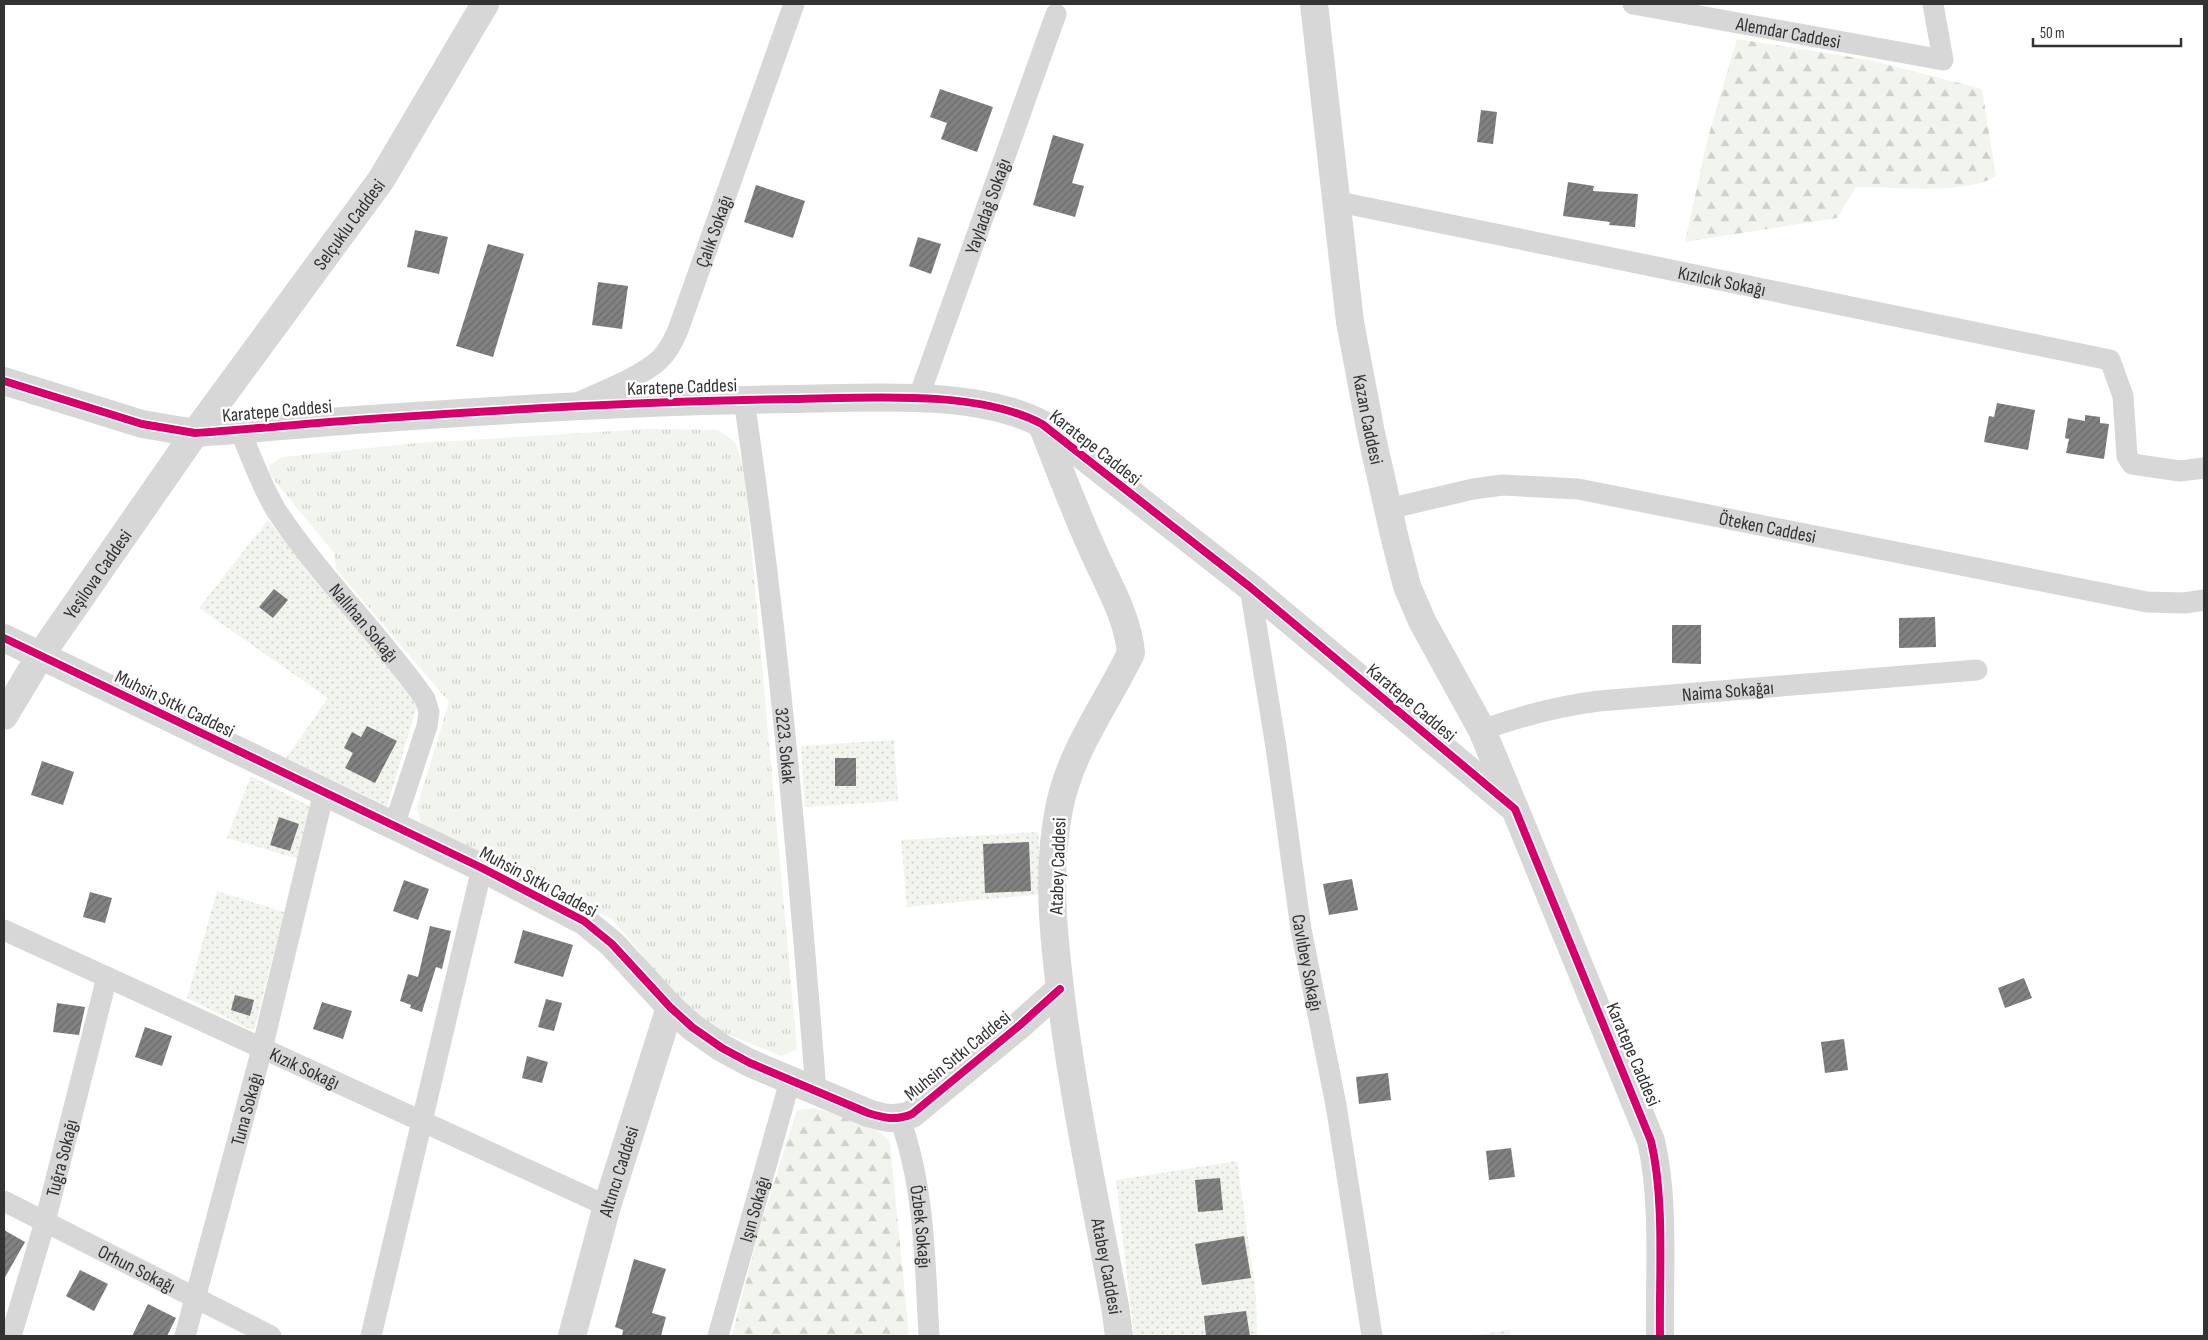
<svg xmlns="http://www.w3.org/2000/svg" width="2208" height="1340" viewBox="0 0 2208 1340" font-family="'Sofia Sans Condensed',sans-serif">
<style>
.grass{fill:url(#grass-tufts)}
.forest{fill:url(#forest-firs)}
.park{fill:url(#park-dots)}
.building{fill:url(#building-hatch)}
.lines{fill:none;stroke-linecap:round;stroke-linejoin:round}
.minor{stroke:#d7d7d7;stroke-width:21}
.tertiary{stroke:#d7d7d7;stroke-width:28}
.cycleway-casing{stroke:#fff;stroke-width:11}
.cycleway{stroke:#d6006c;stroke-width:8}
.labels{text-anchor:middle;stroke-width:5;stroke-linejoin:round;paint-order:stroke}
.street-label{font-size:19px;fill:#333;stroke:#fff}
</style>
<defs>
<pattern id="grass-tufts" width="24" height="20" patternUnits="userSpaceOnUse" patternTransform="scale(1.25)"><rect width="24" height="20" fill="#f1f5ed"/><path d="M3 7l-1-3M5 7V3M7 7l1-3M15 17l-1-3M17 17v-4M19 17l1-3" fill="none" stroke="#cfd2cc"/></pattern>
<pattern id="forest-firs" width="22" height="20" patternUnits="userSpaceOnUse" patternTransform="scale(1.25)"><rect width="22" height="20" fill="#f1f5ed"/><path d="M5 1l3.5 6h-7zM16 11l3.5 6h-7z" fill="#cfd2cc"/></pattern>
<pattern id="park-dots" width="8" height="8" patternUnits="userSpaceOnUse" patternTransform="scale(1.25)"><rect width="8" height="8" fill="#f1f5ed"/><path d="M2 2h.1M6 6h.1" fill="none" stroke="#cfd2cc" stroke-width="1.8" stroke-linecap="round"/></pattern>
<pattern id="building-hatch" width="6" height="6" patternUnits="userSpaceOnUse" patternTransform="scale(1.25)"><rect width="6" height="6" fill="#818181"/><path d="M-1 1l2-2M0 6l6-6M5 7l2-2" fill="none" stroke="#6a6a6a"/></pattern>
</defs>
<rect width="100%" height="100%" fill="#fff"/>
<!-- grass -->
<polygon class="grass" points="647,429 718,430 735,442 744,467 797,1049 781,1056 715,1029 660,983 639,951 612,919 421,823 417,807 449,702 336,569 334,553 269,474 270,464 283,457 418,443"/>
<!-- forest -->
<g class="forest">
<path d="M 1737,39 L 1870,60 L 1982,89 L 1996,176 C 1967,195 1892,187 1856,187 L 1837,218 L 1685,242 L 1707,141 Z"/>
<path d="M 815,1108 C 840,1116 873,1121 890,1142 L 909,1336 L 732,1336 L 758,1234 L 797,1110 Z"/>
</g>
<!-- park -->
<g class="park">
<polygon points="268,520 418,702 387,806 286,758 328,698 199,608"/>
<polygon points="894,740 898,801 805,807 801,746"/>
<polygon points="251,776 309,806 311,815 299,859 227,838"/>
<polygon points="1038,832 1042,894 907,907 901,840"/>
<polygon points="217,891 284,912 254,1031 187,998"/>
<polygon points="1237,1161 1256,1295 1257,1336 1134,1336 1116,1180"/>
<polygon points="1510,1330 1511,1336 1468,1336"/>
</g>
<!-- building -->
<g class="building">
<polygon points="940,89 993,107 977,152 941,139 947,123 930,117"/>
<polygon points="1481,110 1497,112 1493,144 1477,142"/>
<polygon points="1053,135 1084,144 1072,183 1084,186 1075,217 1033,205"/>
<polygon points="1568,182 1594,186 1593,191 1638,194 1635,227 1609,225 1610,222 1563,216"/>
<polygon points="756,185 805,201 793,238 744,222"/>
<polygon points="415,230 448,237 439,274 407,267"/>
<polygon points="918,237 941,244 931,274 909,266"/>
<polygon points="488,244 524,254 493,357 456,346"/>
<polygon points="598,282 628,286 622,329 592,325"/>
<polygon points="1997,403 2035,410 2028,450 1984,442 1989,416 1994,417"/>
<polygon points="2085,415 2100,417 2100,423 2109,424 2104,459 2066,453 2069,439 2065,438 2068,418 2085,421"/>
<polygon points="274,589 288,600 273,618 259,607"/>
<polygon points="1935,617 1936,647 1899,648 1899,618"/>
<polygon points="1672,625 1701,625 1701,664 1672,663"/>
<polygon points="367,726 397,741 375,783 345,768 353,753 344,748 352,732 361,737"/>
<rect x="835" y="758" width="21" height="28"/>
<polygon points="42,761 74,772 63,805 31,795"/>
<polygon points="279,817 299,824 290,851 270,845"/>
<polygon points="1029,842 1031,891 985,893 983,844"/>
<polygon points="1352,879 1358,910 1329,915 1323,884"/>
<polygon points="404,880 429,889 418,920 393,911"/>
<polygon points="90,892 112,898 105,923 83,917"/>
<polygon points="430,926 451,931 442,969 436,967 422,1012 410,1008 411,1005 400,1001 408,974 418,977"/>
<polygon points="523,930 573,945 563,977 514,963"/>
<polygon points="2024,978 2032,998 2005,1008 1998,988"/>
<polygon points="235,995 254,1000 250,1016 231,1010"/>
<polygon points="546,999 562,1003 554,1031 538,1027"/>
<polygon points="322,1002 352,1011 343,1039 313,1029"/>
<polygon points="57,1003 85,1007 79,1035 53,1032"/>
<polygon points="145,1027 172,1036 162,1066 135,1057"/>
<polygon points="1844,1039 1848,1070 1825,1073 1821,1042"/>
<polygon points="527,1056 548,1062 542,1083 522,1078"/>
<polygon points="1388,1073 1391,1100 1359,1104 1356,1077"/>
<polygon points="1511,1148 1515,1177 1489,1180 1486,1151"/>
<polygon points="1220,1178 1223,1210 1198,1212 1195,1180"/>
<polygon points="4,1230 25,1242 4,1279"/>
<polygon points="1244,1236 1251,1278 1202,1285 1195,1244"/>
<polygon points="634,1259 666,1269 652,1313 666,1317 661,1336 622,1336 623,1330 615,1327"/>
<polygon points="80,1270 108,1284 94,1311 66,1296"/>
<polygon points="148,1304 176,1318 167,1336 132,1336"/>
<polygon points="1246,1311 1250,1336 1206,1336 1204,1316"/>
</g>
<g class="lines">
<!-- minor -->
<g class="minor">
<path id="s1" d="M 1633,4 L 1943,60 L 1933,4"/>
<path id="s2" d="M 1334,201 L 2110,360 L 2123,396 L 2127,456 L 2132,464 L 2180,471 L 2204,468"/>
<path id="s3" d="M 918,399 L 1056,14"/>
<path id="s4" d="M 744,400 C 778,629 798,860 816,1091"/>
<path id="s5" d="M 575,404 C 598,393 641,377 659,360 C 668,352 673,341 678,330 L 794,4"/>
<path id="s6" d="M 240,430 C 251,457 261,485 276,510 C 320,577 379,633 425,699 L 429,712 L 427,726 L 394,826"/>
<path id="s7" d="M 1388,509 L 1473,489 L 1503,485 L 1578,489 L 2147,602 L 2184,603 L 2204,600"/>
<path id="s8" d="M 1250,587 L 1276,747 L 1301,929 L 1336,1105 L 1372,1336"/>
<path id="s9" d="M 1482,730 C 1521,716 1558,706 1599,701 L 1977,670"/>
<path id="s10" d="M 4,930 L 607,1206"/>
<path id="s11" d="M 900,1119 C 925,1188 925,1264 929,1336"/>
<path id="s12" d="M 4,1201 L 271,1336"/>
<path id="s13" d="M 11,1336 L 45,1222 L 107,977"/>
<path id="s14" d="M 185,1336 L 262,1049 L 324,792"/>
<polyline points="371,1336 482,868"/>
<path id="s15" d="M 718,1336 L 790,1081"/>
</g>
<!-- tertiary -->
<g class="tertiary">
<path id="s16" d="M 1314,4 L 1350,322 L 1371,433 L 1394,535 L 1407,586 L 1422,621 L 1482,730 L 1514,807"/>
<path d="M 4,381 L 142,424 L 195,433 C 253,429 311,423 370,419 C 510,409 652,401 793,399 C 867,398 976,389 1042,424 L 1250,587 L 1515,809 L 1651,1141 C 1665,1200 1659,1275 1660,1336"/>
<path id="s17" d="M 1042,425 C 1058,466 1073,506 1091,546 C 1105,579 1128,616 1131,653 C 1106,705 1070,751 1059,809 C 1046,873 1054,941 1062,1005 C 1075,1106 1096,1205 1115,1306 L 1119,1336"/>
<path d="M 4,638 L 482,868 L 584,921 L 612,944 L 670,1007 L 692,1027 L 722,1048 L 750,1063 L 868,1113 C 884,1118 896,1121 912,1114 L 1020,1025 L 1060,989"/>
<path id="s18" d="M 4,716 L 40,656 L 195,433 L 381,180 L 485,4"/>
<path id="s19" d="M 572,1336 L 607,1206 L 670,1007"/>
</g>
<!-- cycleway casing -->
<g class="cycleway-casing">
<g id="cycleway">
<path d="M 4,381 L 142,424 L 195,433 C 253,429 311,423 370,419 C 510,409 652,401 793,399 C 867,398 976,389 1042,424 L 1250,587 L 1515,809 L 1651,1141 C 1665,1200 1659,1275 1660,1336"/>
<path d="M 4,638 L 482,868 L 584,921 L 612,944 L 670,1007 L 692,1027 L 722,1048 L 750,1063 L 868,1113 C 884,1118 896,1121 912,1114 L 1020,1025 L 1060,989"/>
</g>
</g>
<!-- cycleway -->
<use href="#cycleway" class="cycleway"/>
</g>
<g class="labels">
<!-- street labels -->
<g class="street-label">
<text dy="7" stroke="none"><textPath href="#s1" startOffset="158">Alemdar Caddesi</textPath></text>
<text dy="7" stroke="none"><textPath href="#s3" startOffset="205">Yayladağ Sokağı</textPath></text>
<text dy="7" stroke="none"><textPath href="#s18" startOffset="601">Selçuklu Caddesi</textPath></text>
<text dy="7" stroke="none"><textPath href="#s5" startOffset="236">Çalık Sokağı</textPath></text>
<text dy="7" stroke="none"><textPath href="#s2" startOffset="396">Kızılcık Sokağı</textPath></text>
<text transform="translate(682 386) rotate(-2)" y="7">Karatepe Caddesi</text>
<text transform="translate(277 410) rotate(-5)" y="7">Karatepe Caddesi</text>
<text dy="7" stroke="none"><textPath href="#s16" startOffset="419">Kazan Caddesi</textPath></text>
<text transform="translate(1096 447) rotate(38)" y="7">Karatepe Caddesi</text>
<text dy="7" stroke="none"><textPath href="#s7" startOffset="386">Öteken Caddesi</textPath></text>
<text dy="7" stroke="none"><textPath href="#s18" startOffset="170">Yeşilova Caddesi</textPath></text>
<text dy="7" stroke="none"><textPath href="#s6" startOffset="231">Nallıhan Sokağı</textPath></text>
<text dy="7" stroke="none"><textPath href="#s9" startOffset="250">Naima Sokağaı</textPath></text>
<text transform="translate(1412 702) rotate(40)" y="7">Karatepe Caddesi</text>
<text transform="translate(175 703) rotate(26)" y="7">Muhsin Sıtkı Caddesi</text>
<text dy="7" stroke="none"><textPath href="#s4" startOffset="348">3223. Sokak</textPath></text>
<text transform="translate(1057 866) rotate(-88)" y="7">Atabey Caddesi</text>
<text transform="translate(539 881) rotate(28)" y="7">Muhsin Sıtkı Caddesi</text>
<text dy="7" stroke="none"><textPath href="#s8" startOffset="380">Cavlıbey Sokağı</textPath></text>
<text transform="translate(1634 1054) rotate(67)" y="7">Karatepe Caddesi</text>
<text transform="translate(957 1055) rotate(-39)" y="7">Muhsin Sıtkı Caddesi</text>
<text dy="7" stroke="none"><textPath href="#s10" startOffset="331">Kızık Sokağı</textPath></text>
<text dy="7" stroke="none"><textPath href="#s14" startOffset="235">Tuna Sokağı</textPath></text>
<text dy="7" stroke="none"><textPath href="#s13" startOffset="185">Tuğra Sokağı</textPath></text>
<text dy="7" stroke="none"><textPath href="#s19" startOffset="171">Altıncı Caddesi</textPath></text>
<text dy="7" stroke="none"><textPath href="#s15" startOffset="132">Işın Sokağı</textPath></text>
<text dy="7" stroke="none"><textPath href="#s11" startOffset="110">Özbek Sokağı</textPath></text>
<text dy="7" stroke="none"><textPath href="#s17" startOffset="880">Atabey Caddesi</textPath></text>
<text dy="7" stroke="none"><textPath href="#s12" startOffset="149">Orhun Sokağı</textPath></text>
</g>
</g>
<!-- border -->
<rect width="2208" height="1340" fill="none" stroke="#333333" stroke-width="10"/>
<!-- scale -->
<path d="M2033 38v8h148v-8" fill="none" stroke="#333333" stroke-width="2.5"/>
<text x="2040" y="38" font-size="15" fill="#333333" stroke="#ffffff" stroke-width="4" paint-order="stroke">50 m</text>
</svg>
